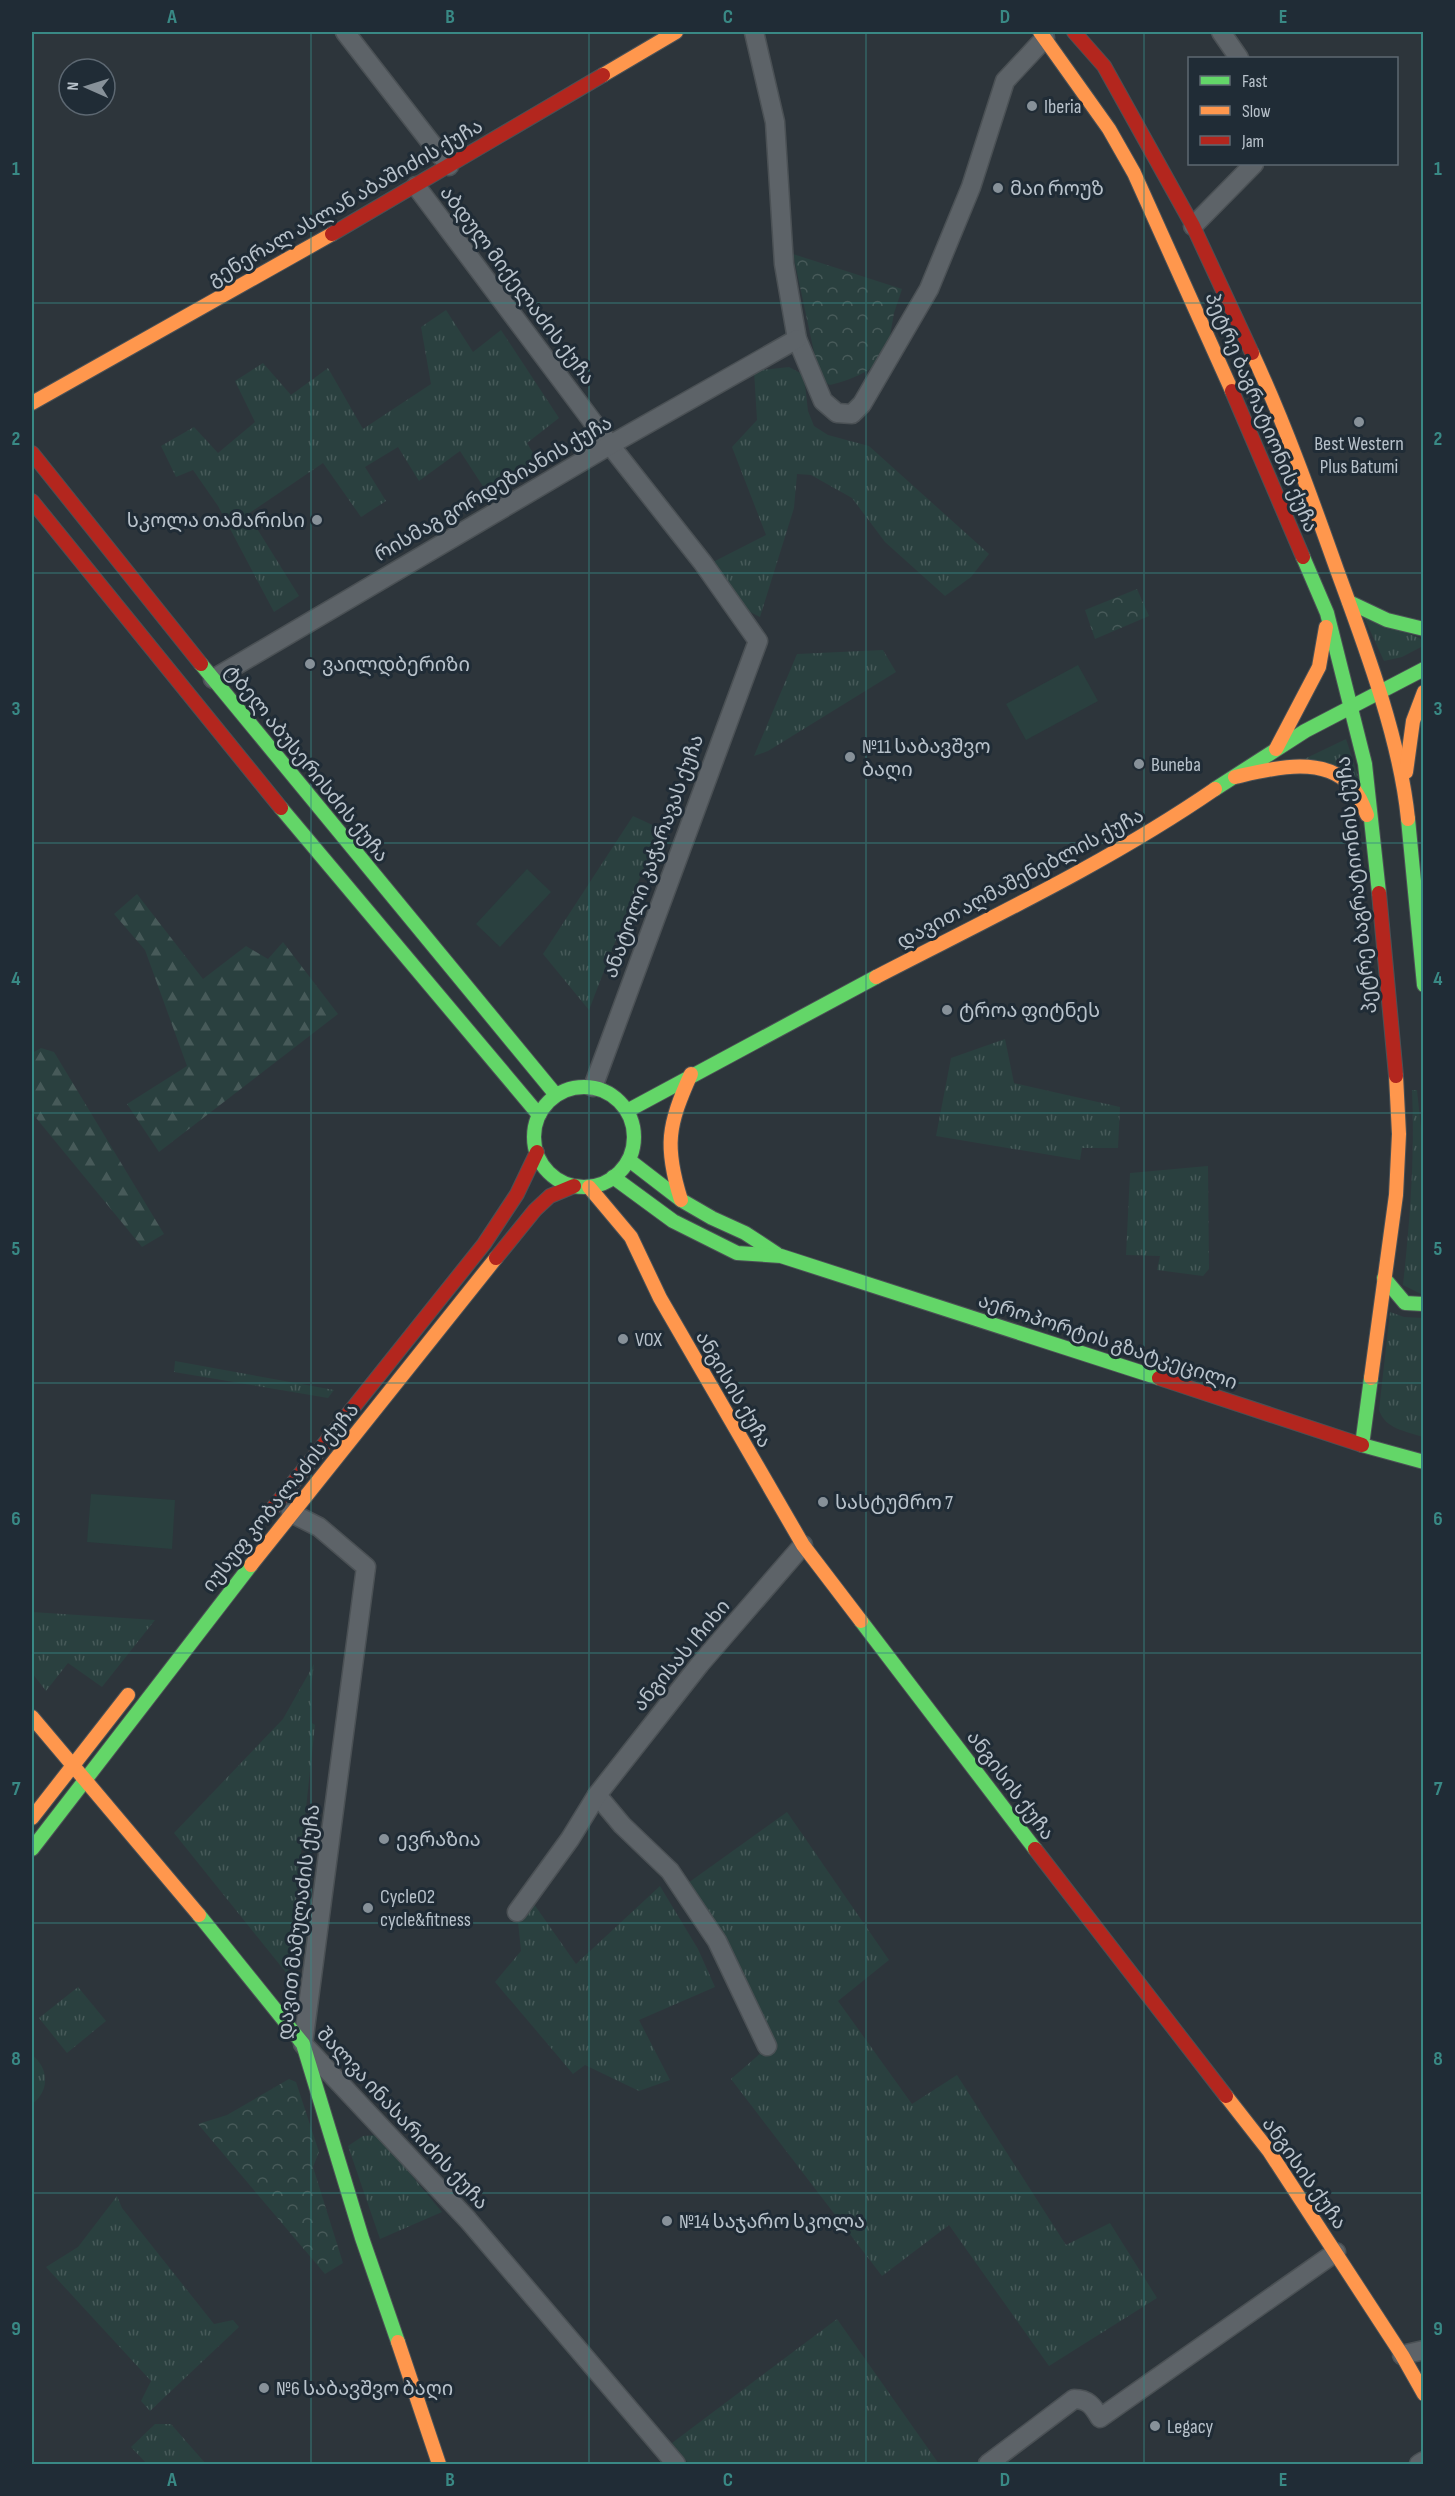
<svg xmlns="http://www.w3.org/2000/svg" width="1455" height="2496" viewBox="0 0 1455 2496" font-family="'Sofia Sans Condensed','Noto Sans Georgian',sans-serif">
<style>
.grass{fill:url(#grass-tufts)}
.forest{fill:url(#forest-firs)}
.park{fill:url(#park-crowns)}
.garden{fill:#2a403f}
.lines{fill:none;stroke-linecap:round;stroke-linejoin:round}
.street-casing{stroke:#4b5155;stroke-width:21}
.fast-casing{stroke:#4b5155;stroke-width:16}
.slow-casing{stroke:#4b5155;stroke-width:16}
.jam-casing{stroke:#4b5155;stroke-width:16}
.street{stroke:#5d6368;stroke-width:18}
.fast{stroke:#63d668;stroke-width:14}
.slow{stroke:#ff974d;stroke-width:14}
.jam{stroke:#b3261e;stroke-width:14}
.grid{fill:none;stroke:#398985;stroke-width:1.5;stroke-opacity:0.55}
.poi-dot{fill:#879199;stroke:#202c36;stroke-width:2}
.labels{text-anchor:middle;stroke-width:6;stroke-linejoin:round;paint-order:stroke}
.poi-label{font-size:20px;fill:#b8c2cb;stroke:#202c36;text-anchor:start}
.street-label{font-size:20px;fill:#b8c2cb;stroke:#202c36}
.neatline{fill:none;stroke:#398985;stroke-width:2}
.grid-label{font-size:20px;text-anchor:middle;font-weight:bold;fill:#398985}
</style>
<defs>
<pattern id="grass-tufts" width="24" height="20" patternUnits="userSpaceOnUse" patternTransform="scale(1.5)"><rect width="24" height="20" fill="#2a403f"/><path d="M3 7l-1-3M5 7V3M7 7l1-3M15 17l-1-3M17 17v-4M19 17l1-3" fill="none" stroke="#475a59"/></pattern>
<pattern id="forest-firs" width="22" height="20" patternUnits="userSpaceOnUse" patternTransform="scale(1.5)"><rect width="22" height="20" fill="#2a403f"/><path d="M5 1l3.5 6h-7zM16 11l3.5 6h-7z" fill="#475a59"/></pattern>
<pattern id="park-crowns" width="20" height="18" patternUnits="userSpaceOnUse" patternTransform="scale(1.5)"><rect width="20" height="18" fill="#2a403f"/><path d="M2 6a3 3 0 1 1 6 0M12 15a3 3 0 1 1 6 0" fill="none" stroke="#475a59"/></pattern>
</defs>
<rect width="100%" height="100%" fill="#2d353b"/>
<!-- grass -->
<g class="grass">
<polygon points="446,310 473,352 501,330 559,418 527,443 539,463 486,491 460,451 419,481 398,447 365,467 386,501 361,517 323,463 248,514 299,596 274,612 218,506 193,470 176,477 161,446 194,427 218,453 255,422 235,381 263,363 291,395 328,368 363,429 431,384 421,327"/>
<polygon points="789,367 804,375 808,411 814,426 828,435 869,446 989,554 971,577 945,596 885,542 852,498 811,475 797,474 794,508 760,617 740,607 711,563 766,535 732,447 757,420 754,371"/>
<polygon points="1362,613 1423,640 1423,646 1402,657 1384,661"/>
<polygon points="883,650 896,672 768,751 754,756 797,654"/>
<polygon points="1346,739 1364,794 1296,763"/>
<polygon points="633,816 659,828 589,1010 543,954"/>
<polygon points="1005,1039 1014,1083 1120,1107 1118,1148 1082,1148 1080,1160 936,1136 951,1058"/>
<path d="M 1412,1090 L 1417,1090 L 1424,1157 L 1423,1295 L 1403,1285 C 1410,1220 1415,1156 1412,1090 Z"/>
<polygon points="1208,1166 1209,1269 1203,1276 1157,1270 1160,1256 1126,1255 1130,1173"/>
<path d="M 1390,1312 L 1404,1317 L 1423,1318 L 1423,1437 C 1406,1431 1385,1429 1379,1410 Z"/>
<polygon points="175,1361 334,1390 328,1398 174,1372"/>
<polygon points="32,1612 155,1620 102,1687 68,1663 46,1691 32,1673"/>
<polygon points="314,1664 310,1693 312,1723 315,1725 288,1975 174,1833 283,1719"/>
<polygon points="787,1812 889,1960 838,2001 912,2104 957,2075 1066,2245 1110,2223 1157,2298 1049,2366 949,2225 882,2276 731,2079 769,2046 681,1888"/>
<polygon points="660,1886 698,1949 715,1987 639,2020 670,2080 639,2091 585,2065 573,2074 495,1982 521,1951 517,1912 529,1897 576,1964"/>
<polygon points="78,1987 106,2021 67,2053 39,2018"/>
<path d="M 32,2055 C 49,2068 50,2091 32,2104 Z"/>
<polygon points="378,2135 442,2212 380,2239 348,2146 363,2136"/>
<polygon points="117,2196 122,2208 214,2324 233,2320 239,2327 150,2411 141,2401 151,2381 46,2267 78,2247"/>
<polygon points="837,2319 939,2464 689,2464 672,2443"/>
<polygon points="155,2424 171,2424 206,2464 147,2464 131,2447"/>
</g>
<!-- forest -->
<g class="forest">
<polygon points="137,894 203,979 246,946 268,959 283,942 338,1014 159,1152 127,1104 187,1066 145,950 114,914"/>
<polygon points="41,1048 54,1052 164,1234 142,1247 32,1113 32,1053"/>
</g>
<!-- park -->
<g class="park">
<path d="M 793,254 L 902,289 L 894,313 L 886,359 C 868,372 851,380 830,385 L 824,382 L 817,366 Z"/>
<polygon points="1137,589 1149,616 1095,639 1085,610"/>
<polygon points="289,2079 296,2082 319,2152 313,2167 343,2263 325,2274 198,2124 227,2115"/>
</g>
<!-- garden -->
<g class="garden">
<polygon points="1078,665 1098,701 1026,740 1006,704"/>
<polygon points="527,869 551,892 500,947 476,924"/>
<polygon points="91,1494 175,1500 172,1549 87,1542"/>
</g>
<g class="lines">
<!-- street casing -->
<g class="street-casing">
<g id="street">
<polyline points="345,32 449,166"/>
<polyline points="754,32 775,122 784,264 797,339 823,401 837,413 852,414 862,404 929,289 971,187 1005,81 1045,38"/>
<polyline points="1221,32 1239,58"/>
<polyline points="416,186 610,445 703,563 758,641 593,1087"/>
<polyline points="1193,226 1254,164"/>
<polyline points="213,679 610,445 797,339"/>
<polyline points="291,1513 319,1527 366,1567 303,2044 468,2220 676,2464"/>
<polyline points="597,1795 622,1825 670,1871 717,1941 767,2046"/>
<polyline points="517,1912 570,1839 597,1795 700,1664 803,1545"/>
<polyline points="1402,2355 1424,2350"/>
<path d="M 988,2464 L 1074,2399 C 1088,2399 1093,2406 1100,2418 L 1336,2252"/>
<polyline points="1419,2464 1424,2461"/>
</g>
</g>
<!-- fast casing -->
<g class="fast-casing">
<g id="fast">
<polyline points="1303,557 1327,613 1365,764 1379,893"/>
<polyline points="1349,602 1387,620 1424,629"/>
<polyline points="201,664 556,1095"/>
<polyline points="1215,789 1305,731 1424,669"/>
<polyline points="281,808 539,1115"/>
<polyline points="1408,819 1424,985"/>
<circle cx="584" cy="1137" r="50"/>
<polyline points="627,1111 876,977"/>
<polyline points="629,1160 681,1200 712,1218 745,1233 777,1254"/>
<polyline points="613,1177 673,1221 737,1253 781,1256 1159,1378"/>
<polyline points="1384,1278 1405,1303 1424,1304"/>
<polyline points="1371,1378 1362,1445 1424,1462"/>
<polyline points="861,1621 1035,1849"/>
<polyline points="32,1849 251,1565"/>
<polyline points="199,1915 303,2044 362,2238 398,2342"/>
</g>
</g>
<!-- slow casing -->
<g class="slow-casing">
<g id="slow">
<polyline points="1040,32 1109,129 1134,173 1232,391"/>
<polyline points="603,75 676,32"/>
<path d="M 1252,353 C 1285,424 1311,497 1337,570 C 1365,646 1400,739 1408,819"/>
<polyline points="32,403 332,234"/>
<polyline points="1276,749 1319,667 1326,627"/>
<polyline points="1406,772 1413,721 1424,692"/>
<path d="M 1235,777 C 1270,769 1323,754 1351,786 C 1359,794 1363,805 1367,815"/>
<path d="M 876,977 C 990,918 1109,862 1215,789"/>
<polyline points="589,1187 631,1237 660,1298 803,1545 861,1621"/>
<path d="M 681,1200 C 664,1146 668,1125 691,1074"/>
<polyline points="1371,1378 1396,1195 1399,1134 1396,1076"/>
<polyline points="251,1565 496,1258"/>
<polyline points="32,1717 199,1915"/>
<polyline points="32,1818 128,1695"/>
<polyline points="1226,2096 1269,2151 1402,2355 1424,2394"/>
<polyline points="398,2342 439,2464"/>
</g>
</g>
<!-- jam casing -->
<g class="jam-casing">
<g id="jam">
<polyline points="1074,32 1104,66 1193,226 1252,353"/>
<polyline points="332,234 603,75"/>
<polyline points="1232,391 1303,557"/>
<polyline points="32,453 201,664"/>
<polyline points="32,501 281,808"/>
<polyline points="1379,893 1396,1076"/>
<polyline points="496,1258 535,1210 550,1196 574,1186"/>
<polyline points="1159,1378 1362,1445"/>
<polyline points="273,1508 484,1244 517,1194 537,1152"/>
<polyline points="1035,1849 1226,2096"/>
</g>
</g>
<!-- street -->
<use href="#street" class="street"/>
<!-- fast -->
<use href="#fast" class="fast"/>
<!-- slow -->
<use href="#slow" class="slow"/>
<!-- jam -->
<use href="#jam" class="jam"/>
</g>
<!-- grid -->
<path class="grid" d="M 311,32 L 311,2464M 589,32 L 589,2464M 866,32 L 866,2464M 1144,32 L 1144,2464M 32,303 L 1424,303M 32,573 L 1424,573M 32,843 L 1424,843M 32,1113 L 1424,1113M 32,1383 L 1424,1383M 32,1653 L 1424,1653M 32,1923 L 1424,1923M 32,2193 L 1424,2193"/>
<!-- markers -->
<g class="poi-dot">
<circle cx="1032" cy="106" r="6"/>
<circle cx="998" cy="188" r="6"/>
<circle cx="1359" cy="422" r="6"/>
<circle cx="317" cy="520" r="6"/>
<circle cx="310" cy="664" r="6"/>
<circle cx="850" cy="757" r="6"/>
<circle cx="1139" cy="764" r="6"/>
<circle cx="947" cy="1010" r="6"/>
<circle cx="623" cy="1339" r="6"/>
<circle cx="823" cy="1502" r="6"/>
<circle cx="384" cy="1839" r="6"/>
<circle cx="368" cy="1908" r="6"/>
<circle cx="667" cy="2221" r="6"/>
<circle cx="264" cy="2388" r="6"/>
<circle cx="1155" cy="2426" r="6"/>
</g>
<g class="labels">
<!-- poi labels -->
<g class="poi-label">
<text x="1044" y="113">Iberia</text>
<text x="1010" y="195">მაი როუზ</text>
<text x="1359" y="450" text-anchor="middle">Best Western<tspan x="1359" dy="23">Plus Batumi</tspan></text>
<text x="305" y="527" text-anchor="end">სკოლა თამარისი</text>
<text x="322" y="671">ვაილდბერიზი</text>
<text x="862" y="753">№11 საბავშვო<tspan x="862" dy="23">ბაღი</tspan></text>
<text x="1151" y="771">Buneba</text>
<text x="959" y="1017">ტროა ფიტნეს</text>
<text x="635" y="1346">VOX</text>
<text x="835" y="1509">სასტუმრო 7</text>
<text x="396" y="1846">ევრაზია</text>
<text x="380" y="1903">CycleO2<tspan x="380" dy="23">cycle&amp;fitness</tspan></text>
<text x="679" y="2228">№14 საჯარო სკოლა</text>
<text x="276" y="2395">№6 საბავშვო ბაღი</text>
<text x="1167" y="2433">Legacy</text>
</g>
<!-- street labels -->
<g class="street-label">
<text transform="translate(345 202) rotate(-30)" y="7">გენერალ ასლან აბაშიძის ქუჩა</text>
<text transform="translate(518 285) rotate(53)" y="7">აბდულ მიქელაძის ქუჩა</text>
<text transform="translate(1262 412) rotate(67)" y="7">პეტრე ბაგრატიონის ქუჩა</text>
<text transform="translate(493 488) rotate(-30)" y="7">რისმაგ გორდეზიანის ქუჩა</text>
<text transform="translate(307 763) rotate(51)" y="7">ტბელ აბუსერისძის ქუჩა</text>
<text transform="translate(653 856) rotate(-70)" y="7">ანატოლი კაჭარავას ქუჩა</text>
<text transform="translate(1020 878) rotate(-28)" y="7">დავით აღმაშენებლის ქუჩა</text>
<text transform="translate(1356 885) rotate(-96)" y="7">პეტრე ბაგრატიონის ქუჩა</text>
<text transform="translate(1108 1341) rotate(18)" y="7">აეროპორტის გზატკეცილი</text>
<text transform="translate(734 1389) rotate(60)" y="7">ანგისის ქუჩა</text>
<text transform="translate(280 1497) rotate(-51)" y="7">იუსუფ კობალაძის ქუჩა</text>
<text transform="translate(681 1655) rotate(-50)" y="7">ანგისას I ჩიხი</text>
<text transform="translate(1011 1785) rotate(53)" y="7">ანგისის ქუჩა</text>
<text transform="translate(298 1922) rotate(-83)" y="7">დავით მამულაძის ქუჩა</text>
<text transform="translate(403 2118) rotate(47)" y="7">შალვა ინასარიძის ქუჩა</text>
<text transform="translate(1305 2173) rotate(55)" y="7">ანგისის ქუჩა</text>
</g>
</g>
<!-- border -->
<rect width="1455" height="2496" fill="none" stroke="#202c36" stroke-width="66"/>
<!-- legend -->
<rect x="1188" y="57" width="210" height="108" fill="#202c36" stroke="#5d6872" stroke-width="1.5"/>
<rect x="1200" y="76" width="30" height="9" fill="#63d668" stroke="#5d6872" stroke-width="1.5"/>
<text x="1242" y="87" font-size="18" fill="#b8c2cb">Fast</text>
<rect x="1200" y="106" width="30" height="9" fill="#ff974d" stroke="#5d6872" stroke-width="1.5"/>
<text x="1242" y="117" font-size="18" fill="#b8c2cb">Slow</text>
<rect x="1200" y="136" width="30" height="9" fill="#b3261e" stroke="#5d6872" stroke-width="1.5"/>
<text x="1242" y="147" font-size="18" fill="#b8c2cb">Jam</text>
<!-- north arrow -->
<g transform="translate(87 87) rotate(273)"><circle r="28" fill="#202c36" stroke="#5d6872" stroke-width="1.5"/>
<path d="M0-4.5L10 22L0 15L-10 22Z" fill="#879199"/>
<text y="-9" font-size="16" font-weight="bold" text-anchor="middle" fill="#b8c2cb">N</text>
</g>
<rect x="33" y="33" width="1389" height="2430" class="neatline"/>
<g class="grid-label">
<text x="172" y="23">A</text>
<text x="450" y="23">B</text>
<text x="728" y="23">C</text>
<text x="1005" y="23">D</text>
<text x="1283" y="23">E</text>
<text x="16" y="175">1</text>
<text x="1438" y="175">1</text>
<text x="16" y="445">2</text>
<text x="1438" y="445">2</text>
<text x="16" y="715">3</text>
<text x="1438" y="715">3</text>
<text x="16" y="985">4</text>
<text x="1438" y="985">4</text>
<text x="16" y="1255">5</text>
<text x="1438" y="1255">5</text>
<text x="16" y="1525">6</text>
<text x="1438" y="1525">6</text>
<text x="16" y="1795">7</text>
<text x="1438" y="1795">7</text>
<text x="16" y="2065">8</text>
<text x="1438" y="2065">8</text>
<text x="16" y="2335">9</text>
<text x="1438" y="2335">9</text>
<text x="172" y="2486">A</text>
<text x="450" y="2486">B</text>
<text x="728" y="2486">C</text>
<text x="1005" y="2486">D</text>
<text x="1283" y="2486">E</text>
</g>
</svg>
